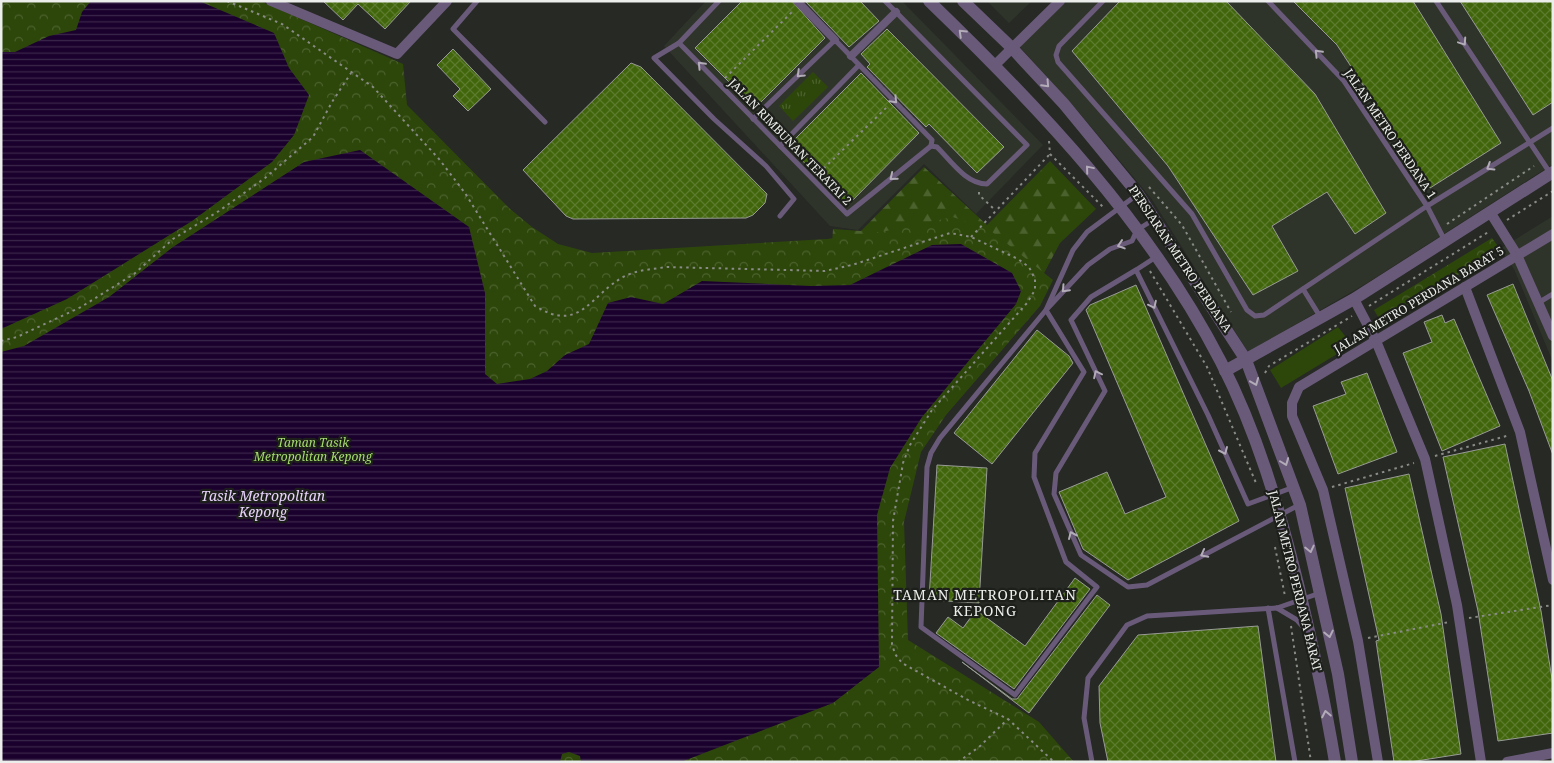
<svg xmlns="http://www.w3.org/2000/svg" width="1554" height="763" viewBox="0 0 1554 763" font-family="'Noto Serif',serif">
<style>
.built{fill:#2f342a}
.grass{fill:url(#grass-tufts)}
.forest{fill:url(#forest-firs)}
.park{fill:url(#park-crowns)}
.garden{fill:#2d470a}
.water{fill:url(#water-rules)}
.building{fill:url(#building-cross-hatch);stroke:#989b95}
.lines{fill:none;stroke-linecap:round;stroke-linejoin:round}
.path{stroke:#898b87;stroke-width:2;stroke-dasharray:2.5 4;stroke-linecap:butt}
.service{stroke:#6a5a7a;stroke-width:5}
.pedestrian{stroke:#6a5a7a;stroke-width:8}
.minor{stroke:#6a5a7a;stroke-width:10}
.tertiary{stroke:#6a5a7a;stroke-width:12}
.oneway{stroke:#b2abb8}
.labels{text-anchor:middle;stroke-width:4.5;stroke-linejoin:round;paint-order:stroke}
.street-label{font-size:12px;fill:#eceeeb;stroke:#1d1f1b}
.park-label{font-size:12px;font-style:italic;fill:#a6db6e;stroke:#1d1f1b}
.water-label{font-size:14px;font-style:italic;fill:#e7d2fc;stroke:#1d1f1b}
.neighbourhood-label{font-size:14px;letter-spacing:1px;fill:#eceeeb;stroke:#1d1f1b}
</style>
<defs>
<pattern id="grass-tufts" width="24" height="20" patternUnits="userSpaceOnUse" patternTransform="scale(1.25)"><rect width="24" height="20" fill="#2d470a"/><path d="M3 7l-1-3M5 7V3M7 7l1-3M15 17l-1-3M17 17v-4M19 17l1-3" fill="none" stroke="#4c622e"/></pattern>
<pattern id="forest-firs" width="22" height="20" patternUnits="userSpaceOnUse" patternTransform="scale(1.25)"><rect width="22" height="20" fill="#2d470a"/><path d="M5 1l3.5 6h-7zM16 11l3.5 6h-7z" fill="#4c622e"/></pattern>
<pattern id="park-crowns" width="20" height="18" patternUnits="userSpaceOnUse" patternTransform="scale(1.25)"><rect width="20" height="18" fill="#2d470a"/><path d="M2 6a3 3 0 1 1 6 0M12 15a3 3 0 1 1 6 0" fill="none" stroke="#4c622e"/></pattern>
<pattern id="water-rules" width="6" height="5" patternUnits="userSpaceOnUse" patternTransform="scale(1.25)"><rect width="6" height="5" fill="#1a002c"/><path d="M0 2.5h6" fill="none" stroke="#3b264b"/></pattern>
<pattern id="building-cross-hatch" width="8" height="8" patternUnits="userSpaceOnUse" patternTransform="scale(1.25)"><rect width="8" height="8" fill="#40650a"/><path d="M0 0l8 8M0 8l8-8" fill="none" stroke="#5c7b2e"/></pattern>
</defs>
<rect width="100%" height="100%" fill="#262924"/>
<!-- built -->
<g class="built">
<polygon points="706,1 902,1 1043,145 976,214 924,164 858,230 830,226 664,46"/>
<polygon points="987,1 1032,1 1009,23"/>
<polygon points="1066,1 1553,1 1553,164 1367,283 1248,352 1151,198 1076,109 1020,47"/>
<polygon points="1553,216 1553,362 1514,269 1500,249"/>
</g>
<!-- grass -->
<polygon class="grass" points="813,72 828,87 793,121 779,106"/>
<!-- forest -->
<polygon class="forest" points="1050,161 1096,209 1060,243 1042,277 831,259 833,229 861,231 924,167 987,225"/>
<!-- park -->
<g class="park">
<polygon points="1,1 260,1 403,64 407,105 509,208 532,227 558,244 592,253 827,239 886,231 953,217 991,231 1053,280 1040,306 946,415 921,452 904,522 908,640 1039,722 1074,762 1,762"/>
<polygon points="1492,238 1500,249 1381,322 1374,310"/>
</g>
<!-- garden -->
<polygon class="garden" points="1338,327 1352,345 1281,388 1270,370"/>
<!-- water -->
<g class="water">
<polygon points="91,1 199,1 274,33 289,68 309,95 294,135 272,162 192,221 67,299 1,329 1,52 15,52 49,36 76,30 82,12"/>
<polygon points="360,150 469,227 485,293 485,374 497,384 530,379 547,371 565,355 589,344 608,303 631,297 663,304 702,281 811,286 850,285 932,245 961,244 1012,273 1021,291 1016,304 922,417 890,468 877,515 879,667 833,703 681,762 581,762 580,756 569,752 562,754 560,762 1,762 1,352 24,346 109,297 173,247 304,162"/>
</g>
<!-- building -->
<g class="building">
<polygon points="323,1 411,1 385,29 358,4 343,20"/>
<polygon points="742,1 792,1 825,38 755,108 695,48"/>
<polygon points="805,1 860,1 879,21 849,47"/>
<polygon points="1120,1 1226,1 1315,94 1386,213 1355,234 1327,192 1272,226 1298,271 1253,295 1168,166 1072,51"/>
<polygon points="1293,1 1413,1 1501,143 1430,188 1337,45"/>
<polygon points="1460,1 1553,1 1553,102 1533,115"/>
<polygon points="887,29 1004,147 977,173 929,124 926,127 867,67 870,64 861,54"/>
<polygon points="453,49 491,89 468,111 453,96 460,89 437,65"/>
<polygon points="631,63 641,67 767,194 765,203 753,215 746,218 573,219 566,216 523,170"/>
<polygon points="861,73 919,133 847,206 788,146"/>
<polygon points="1513,284 1553,381 1553,455 1529,391 1487,295"/>
<polygon points="1136,285 1239,521 1128,580 1083,549 1059,492 1107,472 1125,514 1166,497 1086,310 1090,305"/>
<polygon points="1442,315 1445,323 1454,319 1500,426 1442,451 1403,353 1432,342 1424,322"/>
<polygon points="1037,330 1069,356 1073,363 992,464 954,433"/>
<polygon points="1367,373 1397,452 1338,474 1313,406 1346,394 1341,382"/>
<polygon points="1505,444 1541,611 1553,685 1553,733 1498,741 1478,611 1443,457"/>
<polygon points="937,465 987,468 979,603 929,600"/>
<polygon points="1409,474 1441,614 1461,754 1410,762 1394,762 1376,641 1379,640 1345,488"/>
<polygon points="1075,578 1090,589 1014,689 936,633 948,617 963,628 976,610 1025,646"/>
<polygon points="1097,595 1110,605 1029,713 962,662 1012,699 1017,699"/>
<polygon points="1258,626 1276,762 1108,762 1100,723 1099,686 1138,635"/>
</g>
<g class="lines">
<!-- path -->
<g class="path">
<path d="M 227,1 L 282,24 L 373,87 L 439,159 L 465,193 L 535,306 C 581,334 589,295 625,276 C 637,270 653,269 667,267 L 825,271 L 852,265 L 950,233 L 971,237 L 1018,259 L 1029,267 L 1035,279 L 1035,290 L 1027,303 L 932,410 L 910,445 L 903,463 L 893,521 L 892,644 L 895,654 L 902,663 L 968,700 L 1008,719 L 1054,762"/>
<polyline points="725,78 793,11"/>
<polyline points="1049,141 1050,154 1103,207"/>
<polyline points="819,173 887,107"/>
<polyline points="1149,187 1182,225 1231,312"/>
<polyline points="979,192 979,195 995,210"/>
<polyline points="1507,220 1553,191"/>
<polyline points="1447,224 1534,166"/>
<polyline points="971,237 1050,154"/>
<polyline points="1150,271 1207,367 1256,483"/>
<polyline points="1369,306 1490,231"/>
<polyline points="1,341 17,337 81,307 134,274 173,239 219,211 265,178 313,137 332,102 351,73"/>
<polyline points="1265,373 1269,366 1352,316"/>
<polyline points="1435,456 1510,435"/>
<polyline points="1332,487 1414,463"/>
<polyline points="1275,547 1285,596"/>
<polyline points="1469,618 1553,605"/>
<polyline points="1291,626 1311,762"/>
<polyline points="1368,638 1449,622"/>
<polyline points="958,762 979,747 1008,719"/>
</g>
<!-- service -->
<g class="service">
<polyline points="477,1 453,29 545,122"/>
<polyline points="719,1 679,43 847,214 931,146"/>
<path d="M 885,1 L 1027,145 L 987,184 C 966,184 951,161 937,147 L 931,146"/>
<polyline points="1103,1 1059,46 1056,55 1058,62 1192,214 1247,310 1255,316 1264,315 1427,206 1553,128"/>
<polyline points="1268,1 1344,81 1427,206 1445,241"/>
<polyline points="1436,1 1550,173"/>
<polyline points="679,43 654,58 714,119 766,166 794,199 780,216"/>
<polyline points="753,119 835,40 932,140 931,146"/>
<polyline points="780,146 859,65"/>
<polyline points="1138,194 1087,232 1073,250 1046,310 1088,265 1110,249 1132,241 1137,230 1153,220"/>
<polyline points="1136,270 1156,257"/>
<polyline points="1303,289 1321,318"/>
<polyline points="1538,303 1553,294"/>
<polygon points="1046,310 1084,372 1035,453 1034,477 1066,562 1097,587 1015,695 921,627 927,467 931,453 940,438"/>
<polyline points="1294,487 1248,504 1208,415 1136,270 1091,297 1071,320 1105,391 1056,473 1054,494 1081,555 1128,587 1147,585 1299,505"/>
<polyline points="1268,608 1295,762"/>
<polyline points="1277,608 1297,620 1304,628"/>
<polyline points="1092,762 1084,718 1088,678 1127,625 1147,616 1277,608 1320,593"/>
</g>
<!-- pedestrian -->
<g class="pedestrian">
<polyline points="797,1 835,40"/>
<polyline points="851,56 896,12"/>
</g>
<!-- minor -->
<g class="minor">
<polyline points="271,1 397,54 447,1"/>
<polyline points="995,65 1060,1"/>
<polyline points="1490,212 1517,255 1553,336"/>
<polyline points="1465,287 1520,432 1553,580"/>
<polyline points="1354,299 1376,341 1425,459 1457,605 1481,762"/>
<polyline points="1378,762 1358,641 1323,490 1292,416 1292,403 1299,387 1553,234"/>
<polyline points="1507,762 1553,753"/>
</g>
<!-- tertiary -->
<g class="tertiary">
<path d="M 929,1 C 1040,108 1150,224 1221,362 C 1257,432 1279,507 1298,584 C 1312,642 1325,702 1335,762"/>
<polyline points="963,1 1012,48 1064,104 1138,194 1246,360 1300,505 1338,674 1352,762"/>
<polyline points="1225,371 1354,299 1553,172"/>
</g>
</g>
<!-- one-way arrows -->
<defs><path id="oneway-chevron" d="M-2-3.5L2.5 0L-2 3.5" fill="none" stroke-width="1.6" stroke-linecap="round" stroke-linejoin="round" transform="scale(1.25)"/></defs>
<g class="oneway">
<use href="#oneway-chevron" transform="translate(962 33) rotate(-136)"/>
<use href="#oneway-chevron" transform="translate(1463 42) rotate(56)"/>
<use href="#oneway-chevron" transform="translate(1318 53) rotate(-134)"/>
<use href="#oneway-chevron" transform="translate(701 65) rotate(-134)"/>
<use href="#oneway-chevron" transform="translate(800 74) rotate(136)"/>
<use href="#oneway-chevron" transform="translate(1046 84) rotate(47)"/>
<use href="#oneway-chevron" transform="translate(894 100) rotate(46)"/>
<use href="#oneway-chevron" transform="translate(1490 167) rotate(148)"/>
<use href="#oneway-chevron" transform="translate(1089 169) rotate(-130)"/>
<use href="#oneway-chevron" transform="translate(893 177) rotate(141)"/>
<use href="#oneway-chevron" transform="translate(1121 245) rotate(162)"/>
<use href="#oneway-chevron" transform="translate(1065 289) rotate(133)"/>
<use href="#oneway-chevron" transform="translate(1153 305) rotate(64)"/>
<use href="#oneway-chevron" transform="translate(1097 374) rotate(-116)"/>
<use href="#oneway-chevron" transform="translate(1255 382) rotate(68)"/>
<use href="#oneway-chevron" transform="translate(1224 451) rotate(66)"/>
<use href="#oneway-chevron" transform="translate(1285 462) rotate(69)"/>
<use href="#oneway-chevron" transform="translate(1072 535) rotate(-114)"/>
<use href="#oneway-chevron" transform="translate(1310 549) rotate(77)"/>
<use href="#oneway-chevron" transform="translate(1204 554) rotate(152)"/>
<use href="#oneway-chevron" transform="translate(1329 634) rotate(78)"/>
<use href="#oneway-chevron" transform="translate(1326 714) rotate(-101)"/>
</g>
<g class="labels">
<!-- street labels -->
<g class="street-label">
<text transform="translate(1390 134) rotate(56)" y="4">JALAN METRO PERDANA 1</text>
<text transform="translate(790 142) rotate(46)" y="4">JALAN RIMBUNAN TERATAI 2</text>
<text transform="translate(1180 259) rotate(56)" y="4">PERSIARAN METRO PERDANA</text>
<text transform="translate(1419 300) rotate(-31)" y="4">JALAN METRO PERDANA BARAT 5</text>
<text transform="translate(1295 581) rotate(76)" y="4">JALAN METRO PERDANA BARAT</text>
</g>
<!-- park labels -->
<g class="park-label">
<text x="313" y="447">Taman Tasik<tspan x="313" dy="14">Metropolitan Kepong</tspan></text>
</g>
<!-- water labels -->
<g class="water-label">
<text x="263" y="501">Tasik Metropolitan<tspan x="263" dy="16">Kepong</tspan></text>
</g>
<!-- neighbourhood labels -->
<g class="neighbourhood-label">
<text x="985" y="600">TAMAN METROPOLITAN<tspan x="985" dy="16">KEPONG</tspan></text>
</g>
</g>
<!-- border -->
<rect width="1554" height="763" fill="none" stroke="#eceeeb" stroke-width="5"/>
</svg>
